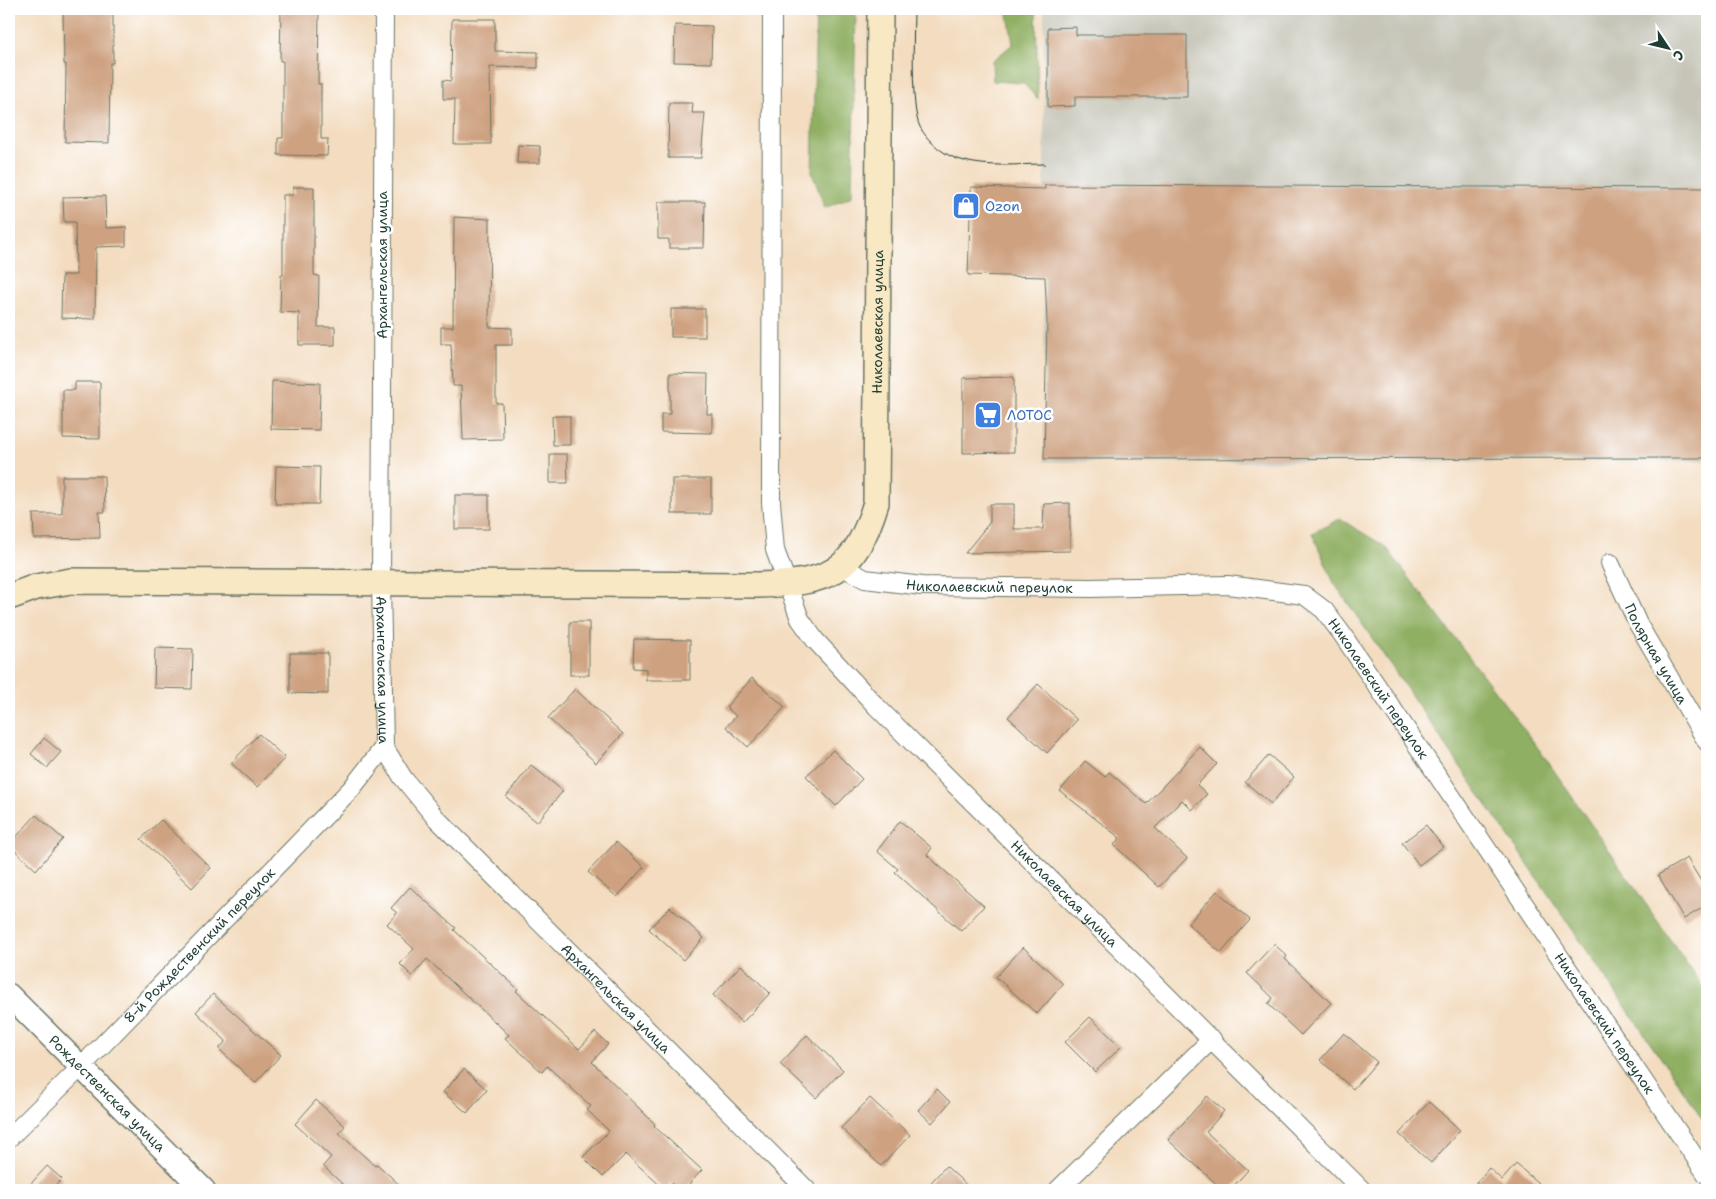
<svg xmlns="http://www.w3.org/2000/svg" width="1716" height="1199" viewBox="0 0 1716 1199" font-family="'Shantell Sans',sans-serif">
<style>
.industrial{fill:#c6c5b8}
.forest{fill:#8faf62;stroke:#57764b}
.building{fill:#cea180}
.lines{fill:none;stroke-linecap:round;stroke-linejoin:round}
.minor-casing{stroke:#697565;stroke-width:20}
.tertiary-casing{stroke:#697565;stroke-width:25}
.secondary-casing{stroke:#697565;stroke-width:28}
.minor{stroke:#fff;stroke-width:18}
.tertiary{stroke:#fff;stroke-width:22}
.secondary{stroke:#f8e8c3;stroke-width:25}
.tram{stroke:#1f3d34;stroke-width:1}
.labels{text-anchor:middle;stroke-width:5;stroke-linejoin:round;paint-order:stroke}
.shop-label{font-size:14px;fill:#366cbe;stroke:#fff;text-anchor:start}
.street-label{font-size:14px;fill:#1f3d34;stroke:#fff}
</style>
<rect width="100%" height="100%" fill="#fff"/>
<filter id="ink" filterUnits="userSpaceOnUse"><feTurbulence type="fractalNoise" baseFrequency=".02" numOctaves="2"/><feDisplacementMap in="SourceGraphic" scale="10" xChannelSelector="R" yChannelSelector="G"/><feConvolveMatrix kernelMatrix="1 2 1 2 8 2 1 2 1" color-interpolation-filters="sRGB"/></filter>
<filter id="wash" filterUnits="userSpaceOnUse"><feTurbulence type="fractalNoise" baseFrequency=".0096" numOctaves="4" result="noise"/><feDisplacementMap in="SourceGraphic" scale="20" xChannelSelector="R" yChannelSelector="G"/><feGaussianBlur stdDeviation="1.12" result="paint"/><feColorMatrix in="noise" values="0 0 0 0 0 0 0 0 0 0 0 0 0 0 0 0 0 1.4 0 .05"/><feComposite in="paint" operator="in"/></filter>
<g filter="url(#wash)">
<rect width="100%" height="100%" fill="#f3dcbf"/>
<!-- industrial -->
<polygon class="industrial" points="1044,9 1707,9 1707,461 1044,462"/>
<!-- forest -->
<g class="forest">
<polygon points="816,9 856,9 852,196 825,208 812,173"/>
<polygon points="1007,9 1036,9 1038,99 1023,83 993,81 992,61 1013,44"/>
<polygon points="1340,519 1386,547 1544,756 1707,993 1707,1125 1334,583 1312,533"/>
</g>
<g id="blocks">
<!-- building -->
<g class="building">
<polygon points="113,9 113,63 110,63 109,143 65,142 66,64 64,64 63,10"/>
<polygon points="281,9 319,9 318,84 321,84 321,139 328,139 327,156 278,155 278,138 283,138 283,61 280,61"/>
<polygon points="452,19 495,19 495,51 538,52 538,68 490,67 491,144 454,144 455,99 443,99 443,80 451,81"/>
<polygon points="675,25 712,26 711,63 674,62"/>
<polygon points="1076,27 1076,35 1187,35 1187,97 1075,97 1075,106 1048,107 1048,28"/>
<polygon points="669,103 693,103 692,113 705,113 701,158 668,158"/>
<polygon points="518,145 540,146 540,163 517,163"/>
<polygon points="1045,185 1707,188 1704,337 1707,458 1044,459 1047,321 1045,277 968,275 971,187 1045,189"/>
<polygon points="293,187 314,187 314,275 319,276 318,327 335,327 335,345 299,345 299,313 280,312 281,275 283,275 283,195 293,195"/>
<polygon points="105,196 106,228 126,227 126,246 96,247 95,319 61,318 62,275 76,275 75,222 64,222 63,197"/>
<polygon points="658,202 705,202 704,248 669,248 669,239 658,239"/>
<polygon points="454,217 490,219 489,327 512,328 512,345 496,345 496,403 502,403 503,439 463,440 461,386 453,386 451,344 441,344 441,327 453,327"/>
<rect x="671" y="309" width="34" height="28"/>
<polygon points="670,373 708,374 707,414 712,414 712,433 661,432 661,414 670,414"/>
<polygon points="1014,377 1014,452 963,453 963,378"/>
<polygon points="272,381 320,383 319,430 271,429"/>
<polygon points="75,382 100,382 100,439 63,438 63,390 75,390"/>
<polygon points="552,416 570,416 570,445 553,445"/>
<polygon points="550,454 567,454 568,483 550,483"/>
<polygon points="276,466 320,467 319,504 275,504"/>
<polygon points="62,476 104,476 105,512 99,512 100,538 34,539 33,514 62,514"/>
<rect x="672" y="479" width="39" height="35"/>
<rect x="455" y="495" width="34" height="34"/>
<polygon points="1070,503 1070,551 965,553 990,522 990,504 1014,504 1014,529 1043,529 1044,504"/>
<rect x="570" y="622" width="19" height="53"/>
<polygon points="634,639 690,640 690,680 646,680 646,669 633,668"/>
<polygon points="155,648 193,649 192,689 154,688"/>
<polygon points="290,653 328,653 328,694 290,693"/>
<polygon points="752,678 785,707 748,747 726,727 736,716 726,707"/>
<polygon points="1038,684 1077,720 1047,753 1008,717"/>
<polygon points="575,689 623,734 596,763 548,718"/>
<polygon points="259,734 285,758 257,787 231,763"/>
<polygon points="44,738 61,752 47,768 31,754"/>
<polygon points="1200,747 1217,764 1197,785 1207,794 1192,810 1182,800 1155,828 1187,858 1159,887 1114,845 1120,838 1060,791 1085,761 1105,777 1109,772 1146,804"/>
<polygon points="833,750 862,779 836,806 806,776"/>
<polygon points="1269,755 1294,777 1271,804 1245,782"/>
<polygon points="531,765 563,791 537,822 506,797"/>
<polygon points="36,815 63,839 36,870 9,845"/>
<polygon points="161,820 211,868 192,888 141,839"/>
<polygon points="900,821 932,848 927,855 984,906 961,931 895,872 898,869 877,851"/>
<polygon points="1426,825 1443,847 1419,865 1402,843"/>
<polygon points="616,842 644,867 617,897 588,872"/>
<polygon points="1687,858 1707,891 1707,905 1684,919 1658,875"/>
<polygon points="410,887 456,928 454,930 518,989 516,991 579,1049 595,1032 608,1044 592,1062 655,1124 654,1126 702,1170 684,1190 678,1190 671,1183 665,1190 626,1154 603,1177 583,1157 609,1131 587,1110 591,1106 547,1066 542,1072 505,1038 509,1035 427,959 412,976 400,964 414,949 387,924 397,913 391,908"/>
<polygon points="1217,891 1250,920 1221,953 1188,924"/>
<polygon points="670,907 704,938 683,960 649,929"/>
<polygon points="1274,944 1287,956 1285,959 1331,1003 1301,1035 1268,1004 1273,998 1247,973"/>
<polygon points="1023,947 1063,984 1037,1014 996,977"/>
<polygon points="741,965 770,993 742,1023 713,995"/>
<polygon points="213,994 281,1055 255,1083 219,1049 226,1041 196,1012"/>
<polygon points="1090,1017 1121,1047 1095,1072 1065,1042"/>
<polygon points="1344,1033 1377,1062 1353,1089 1320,1060"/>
<polygon points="807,1035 843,1070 816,1098 780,1064"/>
<polygon points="464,1069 487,1090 467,1113 443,1092"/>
<polygon points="937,1089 950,1102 932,1123 918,1110"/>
<polygon points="1207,1096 1224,1111 1206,1132 1248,1170 1230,1190 1223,1190 1168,1140"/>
<polygon points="870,1098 910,1135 881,1166 841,1128"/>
<polygon points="316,1100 345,1126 339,1133 375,1166 377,1164 405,1190 349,1190 323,1166 331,1157 295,1124"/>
<polygon points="1429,1102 1460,1130 1431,1163 1399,1134"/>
<polygon points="1516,1164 1546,1190 1470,1190 1489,1168 1502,1180"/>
<polygon points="47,1166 62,1179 51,1190 25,1190"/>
<polygon points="946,1166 972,1190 924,1190"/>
</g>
</g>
</g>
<g filter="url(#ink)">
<use href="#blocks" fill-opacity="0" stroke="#697565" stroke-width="1"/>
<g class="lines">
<!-- minor casing -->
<g class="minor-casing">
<g id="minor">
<path id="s1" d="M 384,9 L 381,582 L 384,747 L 403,778 L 435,817 L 807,1190"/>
<path id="s2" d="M 772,9 L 771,502 L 775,550 L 800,619 L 815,640 L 876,706 L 1362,1190"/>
<path id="s3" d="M 1610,563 L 1638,624 L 1707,742"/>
<path id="s4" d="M 841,566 L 865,579 L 922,586 L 1090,588 L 1228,585 L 1304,595 L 1324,610 L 1342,634 L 1707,1175"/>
<path id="s5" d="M 9,1138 L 81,1067 L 352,788 L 384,747"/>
<polyline points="1058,1190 1212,1039"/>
</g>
</g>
<!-- tertiary casing -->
<g class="tertiary-casing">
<g id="tertiary">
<path id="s6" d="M 9,995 L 204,1190"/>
</g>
</g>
<!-- secondary casing -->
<g class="secondary-casing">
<g id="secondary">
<path id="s7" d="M 9,597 L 36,587 L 71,581 L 758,585 C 829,583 854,574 876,503 L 880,9"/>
</g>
</g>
<!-- minor -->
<use href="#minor" class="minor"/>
<!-- tertiary -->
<use href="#tertiary" class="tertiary"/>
<!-- secondary -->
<use href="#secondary" class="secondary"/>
<!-- tram -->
<path class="tram" d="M 914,9 C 914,34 910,107 920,127 C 928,142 945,156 961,160 C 987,168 1018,164 1045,164"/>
</g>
</g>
<!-- icons -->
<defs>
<g id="shop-square" transform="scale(1.4375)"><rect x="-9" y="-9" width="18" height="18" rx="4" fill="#3f7fe0" stroke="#fff"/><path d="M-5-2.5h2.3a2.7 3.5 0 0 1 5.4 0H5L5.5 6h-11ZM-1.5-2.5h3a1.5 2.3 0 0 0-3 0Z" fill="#fff"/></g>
<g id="supermarket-square" transform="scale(1.4375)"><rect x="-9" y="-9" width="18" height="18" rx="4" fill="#3f7fe0" stroke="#fff"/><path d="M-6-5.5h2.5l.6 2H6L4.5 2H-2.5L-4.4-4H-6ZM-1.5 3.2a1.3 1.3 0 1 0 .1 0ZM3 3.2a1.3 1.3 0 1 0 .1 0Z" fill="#fff"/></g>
</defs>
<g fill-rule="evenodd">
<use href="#shop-square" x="966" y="206"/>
<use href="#supermarket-square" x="988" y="415"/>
</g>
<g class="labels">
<!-- shop labels -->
<g class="shop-label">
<text x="985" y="211">Ozon</text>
<text x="1007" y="420">ЛОТОС</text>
</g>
<!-- street labels -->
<g class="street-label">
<text transform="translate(382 265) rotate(-90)" y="5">Архангельская улица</text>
<text dy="5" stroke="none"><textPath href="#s7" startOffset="1092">Николаевская улица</textPath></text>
<text dy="5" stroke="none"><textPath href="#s4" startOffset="152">Николаевский переулок</textPath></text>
<text dy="5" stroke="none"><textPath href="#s3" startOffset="102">Полярная улица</textPath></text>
<text dy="5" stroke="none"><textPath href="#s1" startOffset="661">Архангельская улица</textPath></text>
<text dy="5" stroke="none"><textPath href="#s4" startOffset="588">Николаевский переулок</textPath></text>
<text dy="5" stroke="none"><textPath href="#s2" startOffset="996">Николаевская улица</textPath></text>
<text dy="5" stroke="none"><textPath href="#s5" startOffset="271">8-й Рождественский переулок</textPath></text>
<text dy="5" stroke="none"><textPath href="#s1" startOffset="1081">Архангельская улица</textPath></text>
<text dy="5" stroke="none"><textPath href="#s4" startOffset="992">Николаевский переулок</textPath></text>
<text dy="5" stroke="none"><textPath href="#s6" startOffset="139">Рождественская улица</textPath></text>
</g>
</g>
<!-- margin -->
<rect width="1716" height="1199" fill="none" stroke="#fff" stroke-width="30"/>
<!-- north arrow -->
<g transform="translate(1668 48) rotate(125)" stroke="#ffffff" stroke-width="4" paint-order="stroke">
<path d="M0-4L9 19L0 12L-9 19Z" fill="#1f3d34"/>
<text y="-8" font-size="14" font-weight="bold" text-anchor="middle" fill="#1f3d34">С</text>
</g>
</svg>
